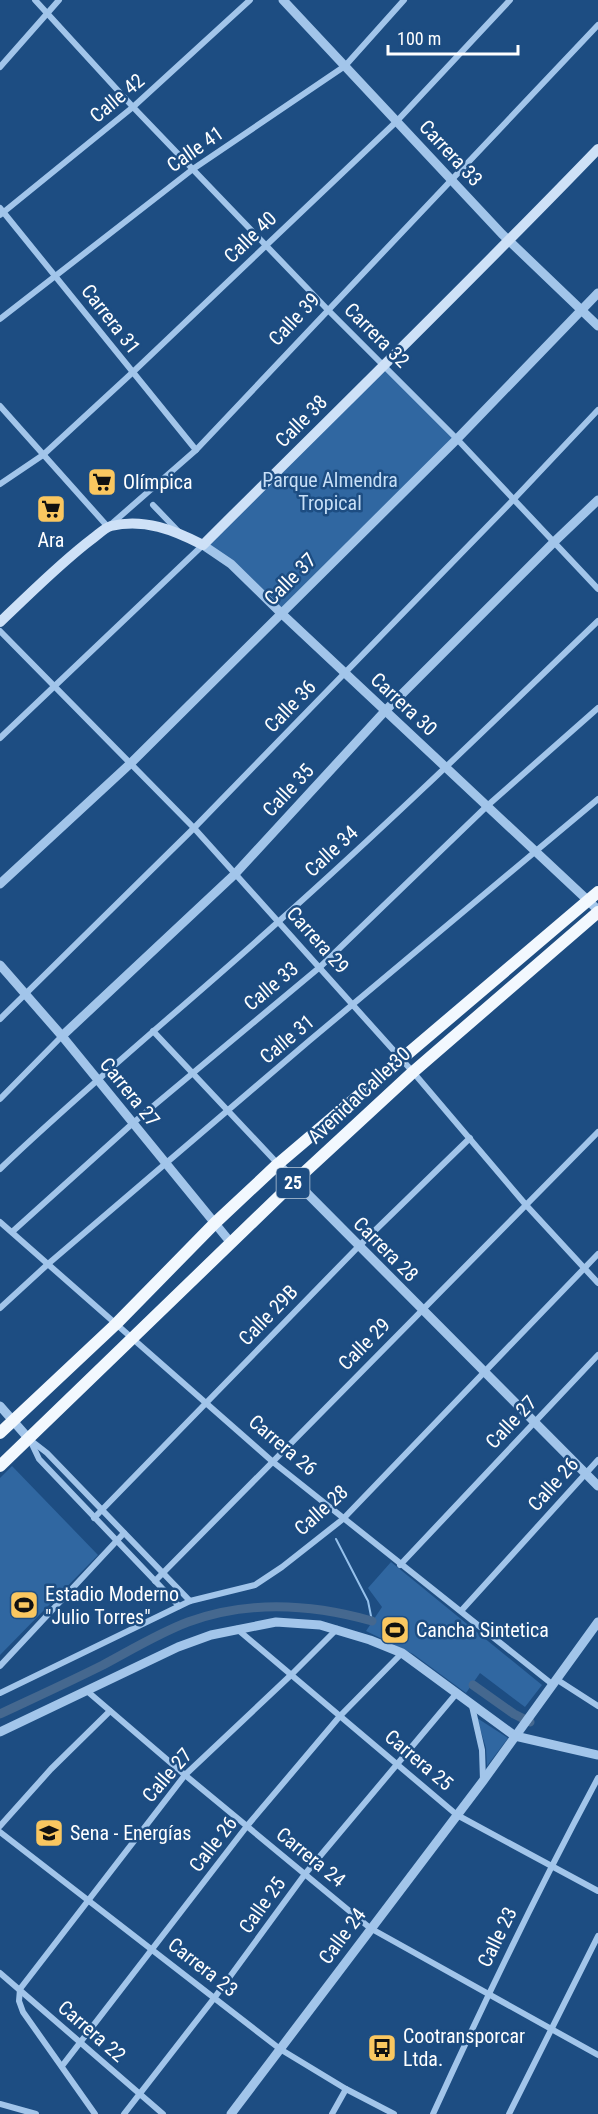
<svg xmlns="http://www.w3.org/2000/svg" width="598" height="2114" viewBox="0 0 598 2114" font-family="'Roboto Condensed',sans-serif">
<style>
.green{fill:#3067a1}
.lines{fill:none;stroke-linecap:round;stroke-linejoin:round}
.stream{stroke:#95c1ec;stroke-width:2}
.canal{stroke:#45688f;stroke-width:9}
.minor{stroke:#a2c5ea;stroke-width:6}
.tertiary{stroke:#a2c5ea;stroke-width:9}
.secondary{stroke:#cee1f7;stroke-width:10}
.trunk{stroke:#f2f8fe;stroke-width:12}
.labels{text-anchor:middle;stroke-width:5;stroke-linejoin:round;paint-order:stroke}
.shield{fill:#1d4d82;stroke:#bbcada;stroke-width:1.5}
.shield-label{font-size:18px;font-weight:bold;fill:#fff}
.street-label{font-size:20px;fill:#fff;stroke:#1d4d82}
.park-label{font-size:20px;fill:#c7dff7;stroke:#1d4d82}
.poi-label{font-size:20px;fill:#fff;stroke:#1d4d82;text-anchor:start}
</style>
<rect width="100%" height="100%" fill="#1d4d82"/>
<!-- green -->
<g class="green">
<polygon points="383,364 457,439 281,613 203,545"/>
<polygon points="12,1466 98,1555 0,1655 0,1478"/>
<polygon points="391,1562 542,1685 525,1707 480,1673 466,1693 413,1654 366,1631 382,1607 368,1588"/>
<polygon points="477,1718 508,1738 487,1766 486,1748"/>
</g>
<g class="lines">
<!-- stream -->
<polyline class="stream" points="336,1539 368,1601 372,1621"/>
<!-- canal -->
<g class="canal">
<polyline points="473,1685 514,1714 530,1722"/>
<path d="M 0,1714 C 34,1698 69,1682 103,1665 C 131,1650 159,1633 188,1622 C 248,1600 312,1604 372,1621"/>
</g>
<!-- minor -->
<g class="minor">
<polyline points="35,0 133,107 328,310 457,439 598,589"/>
<polyline points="0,67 59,0"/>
<polyline points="0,208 196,450"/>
<polyline points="0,215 133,107 250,0"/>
<polyline points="0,319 193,169 345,66 404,0"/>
<polyline points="0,406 108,527 196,450 598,25"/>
<polyline points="0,484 43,455 133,372 397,121 510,0"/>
<polyline points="153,505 178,531"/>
<polyline points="0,631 194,828 413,1072 526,1205 598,1283"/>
<polyline points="0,738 203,545"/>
<polyline points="0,1019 194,828 514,499 598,410"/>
<polyline points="153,1031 278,1164"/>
<polyline points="0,1099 62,1036"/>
<path d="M 0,1169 C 90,1083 186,1005 278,922 C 387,825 492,723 598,621"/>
<polyline points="0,1222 273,1462 552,1684"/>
<polyline points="12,1232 133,1123 320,967 487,806 598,708"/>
<polyline points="0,1308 48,1264 309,1041 598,799"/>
<polyline points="29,1439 47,1453 190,1601"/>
<polyline points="31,1442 39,1459 179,1606"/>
<polyline points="94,1518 358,1247 470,1138"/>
<polyline points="400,1565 598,1355"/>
<polyline points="155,1581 598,1132"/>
<polyline points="461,1611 598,1460"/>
<polyline points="237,1629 457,1815 598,1891"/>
<polyline points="0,1666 124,1533"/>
<polyline points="556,1679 598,1706"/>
<polyline points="87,1691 185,1775 370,1928 598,2055"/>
<polyline points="0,1693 190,1601 255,1585 282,1567 343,1519 598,1254"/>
<polyline points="472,1706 482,1750 483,1780"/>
<polyline points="0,1826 51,1769 110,1711"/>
<polyline points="0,1832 280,2049 346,2089 394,2114"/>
<polyline points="0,1973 163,2114"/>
<polyline points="62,2066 247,1826 340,1716 402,1653"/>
<polyline points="0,2104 36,2114"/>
<polyline points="95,2114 23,2012 19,2001 20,1989 185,1775 291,1675 337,1629"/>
<polyline points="124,2114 215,1997 305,1874 456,1694"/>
<polyline points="332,2114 346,2089"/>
<path d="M 433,2114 C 485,2000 539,1888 598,1778"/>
<polyline points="509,2114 598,1936"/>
</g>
<!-- tertiary -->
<g class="tertiary">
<polyline points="283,0 502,234 598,326"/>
<polyline points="203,545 231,564 281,613 598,910"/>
<polyline points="0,884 131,763 457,439 598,293"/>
<polyline points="0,965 62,1036 231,1243"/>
<polyline points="62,1036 235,874 385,711 554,542 598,500"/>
<polyline points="278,1164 598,1486"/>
<polyline points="0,1406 29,1439"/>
<polyline points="0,1732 178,1647 211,1635 276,1622 320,1625 370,1640 402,1653 515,1736 598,1755"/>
<polyline points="231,2114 483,1781 598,1622"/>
</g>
<!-- secondary -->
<path class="secondary" d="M 0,622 C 30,594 59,564 92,539 C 98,535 104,528 111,526 C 144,518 174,530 203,545 C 335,413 469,283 598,149"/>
<!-- trunk -->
<g class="trunk">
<polyline points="0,1433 116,1324 215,1223 278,1164 598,892"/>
<polyline points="0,1466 294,1182 413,1072 598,912"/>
</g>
</g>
<!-- icons -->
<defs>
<g id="supermarket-square" transform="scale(1.5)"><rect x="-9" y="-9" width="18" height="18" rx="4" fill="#fac760" stroke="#1d4d82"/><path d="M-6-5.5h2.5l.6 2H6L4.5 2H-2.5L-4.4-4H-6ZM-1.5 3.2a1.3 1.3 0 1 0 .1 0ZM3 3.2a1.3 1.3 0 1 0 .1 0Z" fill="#111"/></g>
<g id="stadium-square" transform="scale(1.5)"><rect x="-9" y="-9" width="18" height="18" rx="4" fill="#fac760" stroke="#1d4d82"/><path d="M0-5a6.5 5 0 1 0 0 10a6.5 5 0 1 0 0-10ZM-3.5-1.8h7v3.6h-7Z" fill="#111"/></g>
<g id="university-square" transform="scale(1.5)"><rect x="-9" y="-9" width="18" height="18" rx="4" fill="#fac760" stroke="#1d4d82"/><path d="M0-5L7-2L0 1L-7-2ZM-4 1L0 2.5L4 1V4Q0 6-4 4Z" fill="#111"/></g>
<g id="bus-square" transform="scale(1.5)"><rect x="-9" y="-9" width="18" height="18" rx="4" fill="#fac760" stroke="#1d4d82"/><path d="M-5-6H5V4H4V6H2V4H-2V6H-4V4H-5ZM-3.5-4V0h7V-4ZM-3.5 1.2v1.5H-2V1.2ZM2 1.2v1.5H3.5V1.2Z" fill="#111"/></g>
</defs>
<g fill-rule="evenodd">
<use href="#supermarket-square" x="102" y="482"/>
<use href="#supermarket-square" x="51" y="509"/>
<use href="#stadium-square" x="24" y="1605"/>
<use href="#stadium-square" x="395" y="1630"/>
<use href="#university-square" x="49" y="1833"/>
<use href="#bus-square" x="382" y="2048"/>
</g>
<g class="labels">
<!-- shield labels -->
<rect class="shield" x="276.5" y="1168" width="33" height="30" rx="4.5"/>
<g class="shield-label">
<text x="293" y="1189">25</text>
</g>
<!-- street labels -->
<g class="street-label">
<text transform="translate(117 98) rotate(-40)" y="7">Calle 42</text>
<text transform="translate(195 149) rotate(-35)" y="7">Calle 41</text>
<text transform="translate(451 153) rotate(47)" y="7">Carrera 33</text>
<text transform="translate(250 237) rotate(-44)" y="7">Calle 40</text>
<text transform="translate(111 319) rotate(52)" y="7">Carrera 31</text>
<text transform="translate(294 319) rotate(-47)" y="7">Calle 39</text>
<text transform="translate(377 335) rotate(45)" y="7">Carrera 32</text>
<text transform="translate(301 421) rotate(-45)" y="7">Calle 38</text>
<text transform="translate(290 579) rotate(-45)" y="7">Calle 37</text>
<text transform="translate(404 704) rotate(43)" y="7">Carrera 30</text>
<text transform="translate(290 706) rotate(-46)" y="7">Calle 36</text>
<text transform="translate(288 790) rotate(-47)" y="7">Calle 35</text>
<text transform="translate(331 851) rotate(-43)" y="7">Calle 34</text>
<text transform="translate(318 940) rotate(48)" y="7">Carrera 29</text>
<text transform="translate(271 986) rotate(-40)" y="7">Calle 33</text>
<text transform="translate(287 1039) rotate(-40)" y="7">Calle 31</text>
<text transform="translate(130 1092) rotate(51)" y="7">Carrera 27</text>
<text transform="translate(359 1095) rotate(-43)" y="7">Avenida Calle 30</text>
<text transform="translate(386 1249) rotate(45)" y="7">Carrera 28</text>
<text transform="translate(268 1315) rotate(-46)" y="7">Calle 29B</text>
<text transform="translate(364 1344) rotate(-45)" y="7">Calle 29</text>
<text transform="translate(511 1422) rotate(-47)" y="7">Calle 27</text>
<text transform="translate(283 1445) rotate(40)" y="7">Carrera 26</text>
<text transform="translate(553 1484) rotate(-48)" y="7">Calle 26</text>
<text transform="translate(321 1510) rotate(-42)" y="7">Calle 28</text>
<text transform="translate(419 1760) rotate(40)" y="7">Carrera 25</text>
<text transform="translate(167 1775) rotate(-49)" y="7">Calle 27</text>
<text transform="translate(213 1844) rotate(-52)" y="7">Calle 26</text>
<text transform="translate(311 1857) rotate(39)" y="7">Carrera 24</text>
<text transform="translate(262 1905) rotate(-54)" y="7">Calle 25</text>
<text transform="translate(342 1936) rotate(-53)" y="7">Calle 24</text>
<text transform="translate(497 1937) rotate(-64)" y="7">Calle 23</text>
<text transform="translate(203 1967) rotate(38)" y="7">Carrera 23</text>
<text transform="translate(92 2031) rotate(41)" y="7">Carrera 22</text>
</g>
<!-- park labels -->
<g class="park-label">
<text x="330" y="487">Parque Almendra<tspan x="330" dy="23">Tropical</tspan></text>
</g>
<!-- poi labels -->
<g class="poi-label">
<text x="123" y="489">Olímpica</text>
<text x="51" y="547" text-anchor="middle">Ara</text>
<text x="45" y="1601">Estadio Moderno<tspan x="45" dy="23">"Julio Torres"</tspan></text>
<text x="416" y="1637">Cancha Sintetica</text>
<text x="70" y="1840">Sena - Energías</text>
<text x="403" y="2043">Cootransporcar<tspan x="403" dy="23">Ltda.</tspan></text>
</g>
</g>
<!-- scale -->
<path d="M388 45v9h130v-9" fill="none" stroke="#ffffff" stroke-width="3"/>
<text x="397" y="45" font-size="18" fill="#ffffff" stroke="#1d4d82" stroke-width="4.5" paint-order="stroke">100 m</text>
</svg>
